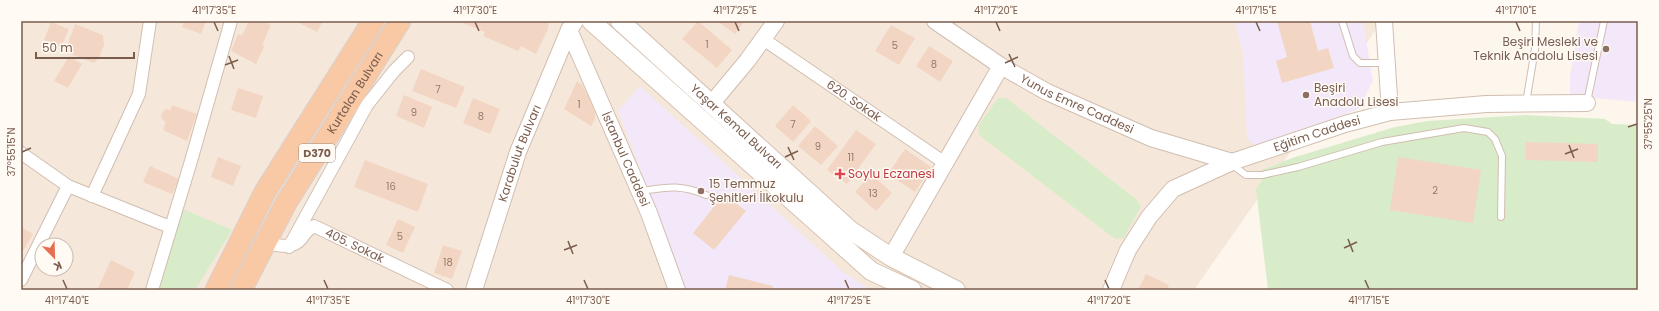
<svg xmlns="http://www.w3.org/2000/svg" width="1659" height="311" viewBox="0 0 1659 311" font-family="Poppins,sans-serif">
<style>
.residential{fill:#f5e8da;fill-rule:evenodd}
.education{fill:#f3e8fa}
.green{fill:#d8ecc9}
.building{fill:#f3d5c3}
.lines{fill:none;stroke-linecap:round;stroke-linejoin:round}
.service-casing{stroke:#d1beb0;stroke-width:8}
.minor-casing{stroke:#d1beb0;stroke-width:14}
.tertiary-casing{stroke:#d1beb0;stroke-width:18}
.secondary-casing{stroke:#d6c0b0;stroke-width:20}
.trunk-casing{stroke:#dad1cd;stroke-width:23}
.service{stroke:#fff;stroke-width:6}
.minor{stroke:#fff;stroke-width:12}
.tertiary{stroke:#fff;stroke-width:16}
.secondary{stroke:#fff;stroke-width:18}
.trunk{stroke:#f9c8a4;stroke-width:21}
.ticks{fill:none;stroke:#7a5c4d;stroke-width:1.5}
.education-dot{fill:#8d6e63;stroke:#fffaf3;stroke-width:1.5}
.health-dot{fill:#e0444e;stroke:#fffaf3;stroke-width:1.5}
.labels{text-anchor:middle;stroke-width:3;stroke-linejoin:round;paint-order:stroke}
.number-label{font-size:10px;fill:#987a6a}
.shield{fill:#fffaf3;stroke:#a28b7f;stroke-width:1}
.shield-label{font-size:11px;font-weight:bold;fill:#7a5c4d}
.education-label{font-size:12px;fill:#785e54;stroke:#fffaf3;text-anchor:start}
.street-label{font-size:12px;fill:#7a5c4d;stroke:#fffaf3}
.health-label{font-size:12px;fill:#be3a42;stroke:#fffaf3;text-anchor:start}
.neatline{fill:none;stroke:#7a5c4d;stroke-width:1.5}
.ticks-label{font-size:10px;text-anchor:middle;fill:#7a5c4d}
</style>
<rect width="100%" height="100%" fill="#fdf6ec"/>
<!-- residential -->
<path class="residential" d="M 21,21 L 1382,21 L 1194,290 L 21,290 ZM 42,245 L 66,245 L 66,269 L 42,269 Z"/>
<!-- education -->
<g class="education">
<polygon points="1235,21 1363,21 1373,81 1359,109 1255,146 1247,138 1243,53"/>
<polygon points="1579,21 1638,21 1638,102 1570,96 1570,76"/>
<polygon points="640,86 843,272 871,290 687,290 618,111"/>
</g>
<!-- green -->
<g class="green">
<polygon points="998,98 1006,98 1136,199 1141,206 1124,238 1115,239 979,135 978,126"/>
<polygon points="1526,115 1605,119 1612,124 1638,125 1638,290 1268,290 1256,189 1262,181 1262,170 1292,158 1395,127 1427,121"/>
<polygon points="183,209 232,230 195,290 159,290"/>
</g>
<!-- building -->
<g class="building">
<polygon points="184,21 206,21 201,34 182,27"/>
<polygon points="249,21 261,21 271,25 262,45 265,45 256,64 231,51 238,34 242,36"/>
<polygon points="295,21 323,21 317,32"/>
<polygon points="458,21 549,21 548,29 536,54 521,46 518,51 483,36 485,32"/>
<polygon points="698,21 732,50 717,68 682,39"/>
<polygon points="717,21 745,21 735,34"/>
<polygon points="1277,21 1310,21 1318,51 1328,48 1334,68 1282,83 1276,61 1287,57"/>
<polygon points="51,22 69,29 61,47 44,40"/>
<polygon points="75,24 103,35 104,45 99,58 94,63 65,52"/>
<polygon points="891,25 915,38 899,65 875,51"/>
<polygon points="929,46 953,61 940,82 916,66"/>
<polygon points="69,56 82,64 68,88 54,81"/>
<polygon points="421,69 465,87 456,108 412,91"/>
<polygon points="577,81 582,85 590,99 595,113 595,119 591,126 564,109"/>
<polygon points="238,88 263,96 256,118 231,110"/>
<polygon points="404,95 432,107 424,128 396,116"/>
<polygon points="473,98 500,109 490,134 463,123"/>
<polygon points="172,105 197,114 187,141 163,130 166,122 162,119 161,114 166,109 170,110"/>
<polygon points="793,105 811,121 793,142 775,126"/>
<polygon points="815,126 838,146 821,165 798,146"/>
<polygon points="856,130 876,144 847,184 827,170"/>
<polygon points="1526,142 1598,144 1598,162 1525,160"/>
<polygon points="905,149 931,167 915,192 888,174"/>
<polygon points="218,157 241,166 233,186 211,177"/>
<polygon points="1398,157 1481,170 1473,223 1390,210"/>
<polygon points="365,160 428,184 418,212 354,187"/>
<polygon points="150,166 179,179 172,194 143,182"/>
<polygon points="871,174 892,193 876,211 855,192"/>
<polygon points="724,194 746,211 714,250 693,233"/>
<polygon points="398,219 415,227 403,253 386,245"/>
<polygon points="21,227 33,234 23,251 21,250"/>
<polygon points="443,245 462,251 452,279 434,273"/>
<polygon points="111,260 135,272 127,290 97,290"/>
<polygon points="1146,274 1169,285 1167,290 1138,290"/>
<polygon points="729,275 773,286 772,290 725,290"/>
</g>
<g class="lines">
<!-- service casing -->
<g class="service-casing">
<g id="service">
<polyline points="1342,21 1353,56 1360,63 1387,63"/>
<polyline points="1587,102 1604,21"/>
<polyline points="1526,103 1535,49 1536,21"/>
<polyline points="1233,163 1235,167 1246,175 1262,175 1298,167 1382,142 1464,128 1488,132 1495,139 1502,156 1501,217"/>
<path d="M 641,191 C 667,187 681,184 706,195"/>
</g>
</g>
<!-- minor casing -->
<g class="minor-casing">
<g id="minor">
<path id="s1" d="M 763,39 L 945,163"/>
<polyline points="21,153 68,186 170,227"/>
<polyline points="92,196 139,94 150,21"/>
<path id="s2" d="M 266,243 C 278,245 292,250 301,239 C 305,233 308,229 314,226 L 447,290"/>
<polyline points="289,247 367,105 394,71 408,57"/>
<polyline points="21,280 68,186"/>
<polyline points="152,290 191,161 231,21"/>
</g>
</g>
<!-- tertiary casing -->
<g class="tertiary-casing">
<g id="tertiary">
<path id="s3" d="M 935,21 L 1001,66 L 1047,92 L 1151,138 L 1232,162"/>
<polyline points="1384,21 1390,112"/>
<path id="s4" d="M 569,30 L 649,213 L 677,290"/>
<polyline points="712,103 747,61 776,21"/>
<polyline points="891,257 1001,66"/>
<path id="s5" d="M 474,290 L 518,152 L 569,30 L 575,21"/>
<path id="s6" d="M 1111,290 L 1128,250 L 1149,217 L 1173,189 L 1232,162 L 1345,124 L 1390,112 L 1486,104 L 1587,103"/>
</g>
</g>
<!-- secondary casing -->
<g class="secondary-casing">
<g id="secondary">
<polyline points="591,21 871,271 912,290"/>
<path id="s7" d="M 620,21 L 850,230 L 891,257 L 956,290"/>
</g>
</g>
<!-- trunk casing -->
<g class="trunk-casing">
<g id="trunk">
<polyline points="216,290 265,192 373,21"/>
<path id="s8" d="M 241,290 L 286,203 L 400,21"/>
</g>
</g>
<!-- service -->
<use href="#service" class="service"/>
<!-- minor -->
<use href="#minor" class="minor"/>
<!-- tertiary -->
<use href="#tertiary" class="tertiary"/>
<!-- secondary -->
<use href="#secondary" class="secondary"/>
<!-- trunk -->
<use href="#trunk" class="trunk"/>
</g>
<!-- ticks -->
<path class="ticks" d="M 214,22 L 218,31M 475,22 L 479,31M 735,22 L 739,31M 996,22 L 1000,31M 1256,22 L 1260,31M 1516,22 L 1520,31M 1009,54 L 1015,67M 229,56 L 234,69M 1005,63 L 1018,57M 225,65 L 238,60M 1628,127 L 1637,124M 1569,145 L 1574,158M 788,147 L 794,160M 22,152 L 31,148M 1565,154 L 1578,149M 785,157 L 798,151M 1348,239 L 1353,252M 568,241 L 573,254M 1344,248 L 1357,242M 564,250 L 577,245M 63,280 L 67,289M 324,280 L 328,289M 584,280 L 588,289M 845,280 L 849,289M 1105,280 L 1109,289M 1365,280 L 1369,289"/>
<!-- markers -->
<g class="education-dot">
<circle cx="1606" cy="49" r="4"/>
<circle cx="1306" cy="95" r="4"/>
<circle cx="701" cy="191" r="4"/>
</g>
<path class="health-dot" d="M838 168h4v4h4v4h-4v4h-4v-4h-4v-4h4z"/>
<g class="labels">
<!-- number labels -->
<g class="number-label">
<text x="707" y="48">1</text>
<text x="895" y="49">5</text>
<text x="934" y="68">8</text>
<text x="438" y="93">7</text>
<text x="579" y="108">1</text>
<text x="414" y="116">9</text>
<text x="481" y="120">8</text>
<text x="793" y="128">7</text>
<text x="818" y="150">9</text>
<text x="851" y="161">11</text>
<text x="391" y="190">16</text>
<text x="1435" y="194">2</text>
<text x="873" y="197">13</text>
<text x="400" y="240">5</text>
<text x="448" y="266">18</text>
</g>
<!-- shield labels -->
<rect class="shield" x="299" y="144" width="36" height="18" rx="3"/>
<g class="shield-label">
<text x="317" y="157">D370</text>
</g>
<!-- education labels -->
<g class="education-label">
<text x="1598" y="46" text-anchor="end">Beşiri Mesleki ve<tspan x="1598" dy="14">Teknik Anadolu Lisesi</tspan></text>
<text x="1314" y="92">Beşiri<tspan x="1314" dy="14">Anadolu Lisesi</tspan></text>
<text x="709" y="188">15 Temmuz<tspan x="709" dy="14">Şehitleri İlkokulu</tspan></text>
</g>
<!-- street labels -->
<g class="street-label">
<text dy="4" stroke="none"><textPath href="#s8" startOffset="228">Kurtalan Bulvarı</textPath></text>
<text dy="4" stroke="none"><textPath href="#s1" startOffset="110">620. Sokak</textPath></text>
<text dy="4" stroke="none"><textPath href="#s3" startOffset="165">Yunus Emre Caddesi</textPath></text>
<text dy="4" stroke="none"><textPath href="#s7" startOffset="157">Yaşar Kemal Bulvarı</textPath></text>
<text dy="4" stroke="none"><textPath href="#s6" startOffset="274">Eğitim Caddesi</textPath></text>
<text dy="4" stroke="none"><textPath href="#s5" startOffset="144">Karabulut Bulvarı</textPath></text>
<text dy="4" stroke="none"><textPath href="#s4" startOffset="141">İstanbul Caddesi</textPath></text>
<text dy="4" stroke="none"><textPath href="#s2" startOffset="101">405. Sokak</textPath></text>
</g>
<!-- health labels -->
<g class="health-label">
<text x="848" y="178">Soylu Eczanesi</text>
</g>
</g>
<!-- border -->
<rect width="1659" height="311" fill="none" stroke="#fffaf3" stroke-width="44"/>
<!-- north arrow -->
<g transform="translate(54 257) rotate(157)"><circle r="19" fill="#fffaf3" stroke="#cabbb1"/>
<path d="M0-3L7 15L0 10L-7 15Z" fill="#e76f51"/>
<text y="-6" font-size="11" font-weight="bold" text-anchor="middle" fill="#7a5c4d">K</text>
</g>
<!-- scale -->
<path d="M36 52v6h98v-6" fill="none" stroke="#7a5c4d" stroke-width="2"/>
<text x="42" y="52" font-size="12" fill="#7a5c4d" stroke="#fffaf3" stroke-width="3" paint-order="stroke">50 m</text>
<rect x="22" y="22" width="1615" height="267" class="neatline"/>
<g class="ticks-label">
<text x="214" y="14">41°17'35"E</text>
<text x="475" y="14">41°17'30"E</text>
<text x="735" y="14">41°17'25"E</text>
<text x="996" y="14">41°17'20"E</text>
<text x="1256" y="14">41°17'15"E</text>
<text x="1516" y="14">41°17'10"E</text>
<text transform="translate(1648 124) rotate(-90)" y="4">37°55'25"N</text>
<text transform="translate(11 152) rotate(-90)" y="4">37°55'15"N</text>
<text x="67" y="304">41°17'40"E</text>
<text x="328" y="304">41°17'35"E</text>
<text x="588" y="304">41°17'30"E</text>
<text x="849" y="304">41°17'25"E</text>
<text x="1109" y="304">41°17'20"E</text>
<text x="1369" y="304">41°17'15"E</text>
</g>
</svg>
